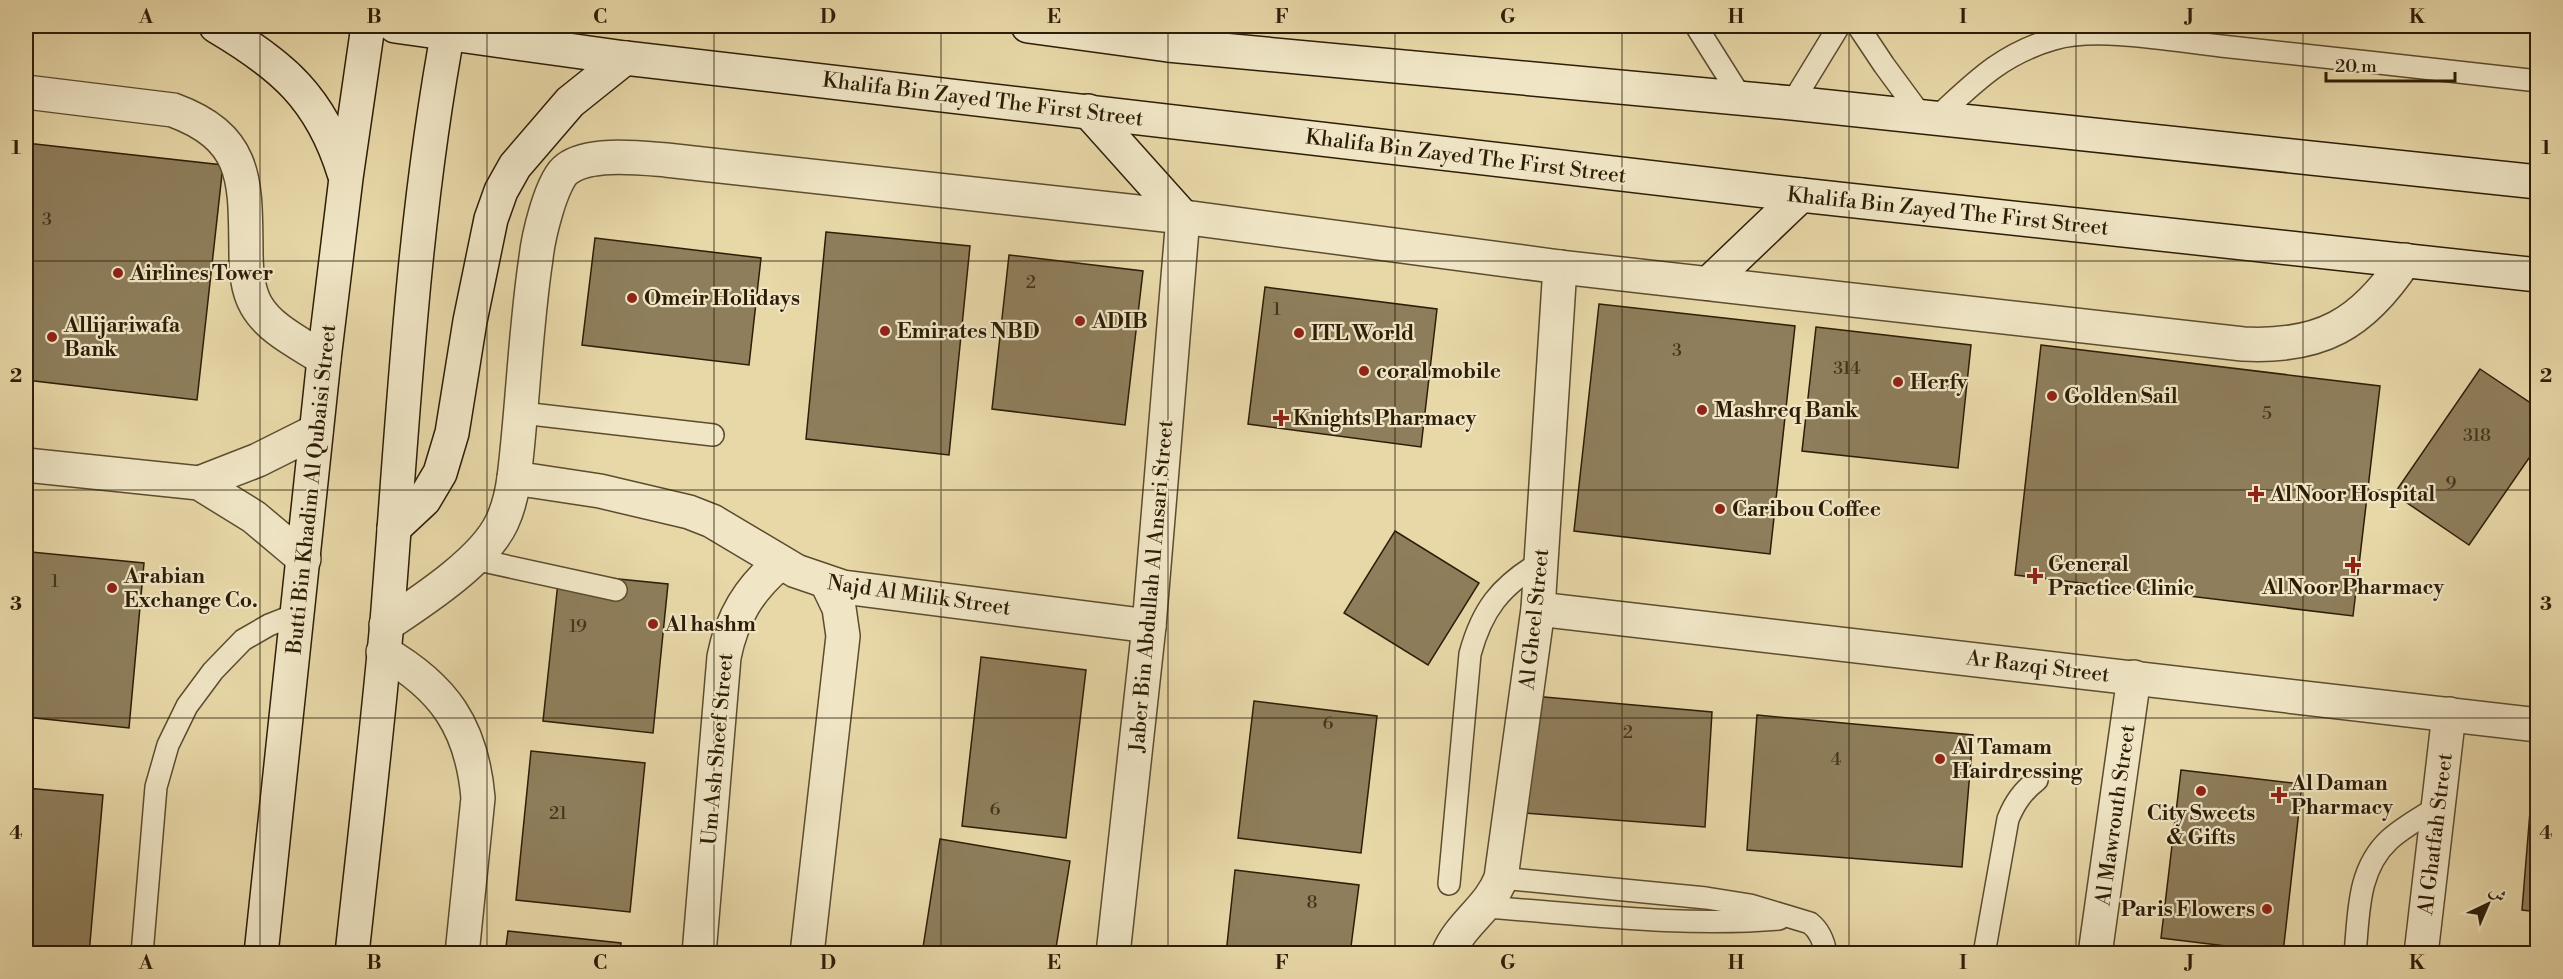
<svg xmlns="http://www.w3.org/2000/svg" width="2563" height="979" viewBox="0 0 2563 979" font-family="'Libre Bodoni',Amiri,serif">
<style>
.building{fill:#8e7e5b;stroke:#2d1d07;stroke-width:1.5}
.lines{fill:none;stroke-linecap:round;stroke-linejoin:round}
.lane-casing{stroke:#5c4c2f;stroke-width:24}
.street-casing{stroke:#5c4c2f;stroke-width:36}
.secondary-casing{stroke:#2d1d07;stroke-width:36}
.lane{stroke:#f0e6c6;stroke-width:21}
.street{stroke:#f0e6c6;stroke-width:33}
.secondary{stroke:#f0e6c6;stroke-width:33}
.grid{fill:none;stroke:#2d1d07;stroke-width:1.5;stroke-opacity:0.55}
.poi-dot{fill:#8f2418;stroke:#f0e6c6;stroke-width:2}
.labels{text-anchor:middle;stroke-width:4.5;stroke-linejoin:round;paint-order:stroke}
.number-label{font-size:18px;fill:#45351c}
.street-label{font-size:21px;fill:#2d1d07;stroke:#f0e6c6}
.poi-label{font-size:21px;font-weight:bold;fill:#2d1d07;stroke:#f0e6c6;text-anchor:start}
.neatline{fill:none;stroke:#2d1d07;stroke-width:2}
.grid-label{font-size:20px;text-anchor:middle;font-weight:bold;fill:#2d1d07}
</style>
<rect width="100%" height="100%" fill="#e8d8a8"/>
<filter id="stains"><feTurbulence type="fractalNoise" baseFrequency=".00333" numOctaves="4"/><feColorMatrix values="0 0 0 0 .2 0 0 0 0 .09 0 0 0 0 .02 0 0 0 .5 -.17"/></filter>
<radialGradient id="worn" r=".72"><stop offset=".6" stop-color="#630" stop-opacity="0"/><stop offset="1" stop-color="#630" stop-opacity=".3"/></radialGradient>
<!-- building -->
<g class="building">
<polygon points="26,143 223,165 197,400 26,380"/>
<polygon points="826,232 970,246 949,455 806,439"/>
<polygon points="595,238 761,258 749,365 582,345"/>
<polygon points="1009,255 1143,271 1125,425 992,409"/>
<polygon points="1265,287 1437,309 1421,447 1248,424"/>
<polygon points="1599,304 1795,326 1770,554 1574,531"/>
<polygon points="1816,327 1971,345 1958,468 1802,451"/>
<polygon points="2041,345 2380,386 2353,616 2015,575"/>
<polygon points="2480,369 2538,408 2538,445 2469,545 2394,494"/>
<polygon points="1395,531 1479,583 1428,665 1344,613"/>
<polygon points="31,552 144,563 129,728 26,717 26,618"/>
<polygon points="559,573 668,584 653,733 543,721"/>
<polygon points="981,657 1086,670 1066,838 962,826"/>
<polygon points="1533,696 1712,712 1705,827 1524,813"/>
<polygon points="1254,701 1377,716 1361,853 1238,838"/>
<polygon points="1757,715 1973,735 1962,867 1747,850"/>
<polygon points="531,751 645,763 630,912 516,900"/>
<polygon points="2181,770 2302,784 2283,953 2161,938"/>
<polygon points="26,788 103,795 89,954 26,954"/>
<polygon points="2531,799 2538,800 2538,912 2522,910"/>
<polygon points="940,839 1070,861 1055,954 922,954"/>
<polygon points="1235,870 1359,885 1350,954 1226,954"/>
<polygon points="508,931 621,943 620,954 505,954"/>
</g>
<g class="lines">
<!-- lane casing -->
<g class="lane-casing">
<g id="lane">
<polyline points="1696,26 1742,99"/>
<polyline points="1858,26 1884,65 1923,118"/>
<polyline points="1792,103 1839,26"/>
<path d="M 1935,119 C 1974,83 2001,54 2054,39 C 2096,26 2176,41 2221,46 C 2327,57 2432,69 2538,81"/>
<polyline points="522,413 713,435"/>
<polyline points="474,559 616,590"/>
<path d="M 1501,878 L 1706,898 L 1750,905 L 1810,923 C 1820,931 1824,941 1826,954"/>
<path d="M 1449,884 L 1470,654 C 1482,610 1500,586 1541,562"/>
<path d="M 1485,907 C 1583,914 1682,927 1779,919"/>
<polyline points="142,954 156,787 168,745 187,706 213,671 243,640 269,625 297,614"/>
<path d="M 1984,954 L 2008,819 C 2015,802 2023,791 2037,780"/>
<path d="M 2355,954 C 2359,914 2357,870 2389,840 C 2403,827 2422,817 2439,806"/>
</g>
</g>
<!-- street casing -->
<g class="street-casing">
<g id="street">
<path d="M 26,92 L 173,110 C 249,138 245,182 246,252 C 246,270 247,289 256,305 C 270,330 302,344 324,359"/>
<polyline points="26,465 199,483 254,517 304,559"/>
<polyline points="514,478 600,491 689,512 712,521 796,571 843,587 1149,626"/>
<polyline points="199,483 258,460 316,431"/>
<polyline points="1538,609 2538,725"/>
<path d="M 386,625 C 422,601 484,561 502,522 C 509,507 512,493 514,478 C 523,405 525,331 536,258 C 538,239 551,180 567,169 C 589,152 640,158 666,160 L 1183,217 L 1560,267 L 2243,344 C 2321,348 2363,324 2405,260"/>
<path d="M 383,652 C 444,687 472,727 478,798 L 462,954"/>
<path d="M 699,954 L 724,657 C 732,617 749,589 780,563"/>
<polyline points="807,954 843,636 839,608 827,583"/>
<polyline points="1113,954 1149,626 1183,217"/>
<path d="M 1448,954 C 1460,924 1490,908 1501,878 L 1538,609 L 1560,267"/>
<polyline points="2095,954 2134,677"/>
<polyline points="2421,954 2449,714"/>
</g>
</g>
<!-- secondary casing -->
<g class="secondary-casing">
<g id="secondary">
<path d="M 216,26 C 282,65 321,98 344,173"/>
<polyline points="395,26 625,58 1801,195 2538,275"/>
<polyline points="1028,26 1168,45 1792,103 2538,182"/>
<polyline points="1088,111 1183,217"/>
<polyline points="1709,283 1801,195"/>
<polyline points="394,528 424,500 440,473 452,433 470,321 491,219 501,191 515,166 570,102 625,58"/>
<polyline points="261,954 324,359 346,178 368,26"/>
<path d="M 352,954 C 364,843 377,733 387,622 C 403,423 412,222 449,26"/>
</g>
</g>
<!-- lane -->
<use href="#lane" class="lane"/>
<!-- street -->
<use href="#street" class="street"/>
<!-- secondary -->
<use href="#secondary" class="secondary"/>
</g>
<!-- grid -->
<path class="grid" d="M 260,26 L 260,954M 487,26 L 487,954M 714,26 L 714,954M 941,26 L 941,954M 1168,26 L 1168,954M 1395,26 L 1395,954M 1622,26 L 1622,954M 1849,26 L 1849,954M 2076,26 L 2076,954M 2303,26 L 2303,954M 26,261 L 2538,261M 26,490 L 2538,490M 26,718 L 2538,718"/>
<!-- markers -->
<g class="poi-dot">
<circle cx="118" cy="273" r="6"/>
<circle cx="632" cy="298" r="6"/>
<circle cx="1080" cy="321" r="6"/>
<circle cx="885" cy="331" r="6"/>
<circle cx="1299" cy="333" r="6"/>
<circle cx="52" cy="337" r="6"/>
<circle cx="1364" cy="371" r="6"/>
<circle cx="1898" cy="382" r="6"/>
<circle cx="2052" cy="396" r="6"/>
<circle cx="1702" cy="410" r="6"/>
<path d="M1278 409h6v6h6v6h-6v6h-6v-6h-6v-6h6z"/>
<path d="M2253 485h6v6h6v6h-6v6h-6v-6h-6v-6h6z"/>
<circle cx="1720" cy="509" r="6"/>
<path d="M2350 556h6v6h6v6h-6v6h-6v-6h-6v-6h6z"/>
<path d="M2032 567h6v6h6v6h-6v6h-6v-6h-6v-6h6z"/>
<circle cx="112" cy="588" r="6"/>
<circle cx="653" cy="624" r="6"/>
<circle cx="1940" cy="759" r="6"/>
<circle cx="2201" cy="791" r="6"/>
<path d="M2276 786h6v6h6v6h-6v6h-6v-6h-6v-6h6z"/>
<circle cx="2267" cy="909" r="6"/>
</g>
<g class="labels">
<!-- number labels -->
<g class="number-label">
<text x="47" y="225">3</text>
<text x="1031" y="288">2</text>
<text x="1277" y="315">1</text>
<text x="1677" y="356">3</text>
<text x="1847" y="374">314</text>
<text x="2267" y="419">5</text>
<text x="2477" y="441">318</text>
<text x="2451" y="489">9</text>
<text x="55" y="587">1</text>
<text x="578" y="632">19</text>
<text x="1328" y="729">6</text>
<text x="1628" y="738">2</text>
<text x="1836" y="765">4</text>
<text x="995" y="815">6</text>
<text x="558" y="819">21</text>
<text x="1312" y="908">8</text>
</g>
<!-- street labels -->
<g class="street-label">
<text transform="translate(983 99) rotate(7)" y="7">Khalifa Bin Zayed The First Street</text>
<text transform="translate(1466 156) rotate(7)" y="7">Khalifa Bin Zayed The First Street</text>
<text transform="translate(1948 211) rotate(6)" y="7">Khalifa Bin Zayed The First Street</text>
<text transform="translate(311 489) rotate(-84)" y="7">Butti Bin Khadim Al Qubaisi Street</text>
<text transform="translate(1151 586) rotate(-85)" y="7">Jaber Bin Abdullah Al Ansari Street</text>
<text transform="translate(919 595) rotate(8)" y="7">Najd Al Milik Street</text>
<text transform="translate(1534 619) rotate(-84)" y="7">Al Gheel Street</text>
<text transform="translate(2038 666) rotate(7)" y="7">Ar Razqi Street</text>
<text transform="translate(717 749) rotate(-85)" y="7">Um Ash Sheef Street</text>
<text transform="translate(2115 815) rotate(-82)" y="7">Al Mawrouth Street</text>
<text transform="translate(2435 834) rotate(-83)" y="7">Al Ghatfah Street</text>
</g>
<!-- poi labels -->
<g class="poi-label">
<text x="130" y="280">Airlines Tower</text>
<text x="644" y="305">Omeir Holidays</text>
<text x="1092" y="328">ADIB</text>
<text x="64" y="332">Allijariwafa<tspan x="64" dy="24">Bank</tspan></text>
<text x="897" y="338">Emirates NBD</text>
<text x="1311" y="340">ITL World</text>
<text x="1376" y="378">coral mobile</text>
<text x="1910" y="389">Herfy</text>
<text x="2064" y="403">Golden Sail</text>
<text x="1714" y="417">Mashreq Bank</text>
<text x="1293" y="425">Knights Pharmacy</text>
<text x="2270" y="501">Al Noor Hospital</text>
<text x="1732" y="516">Caribou Coffee</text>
<text x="2048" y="571">General<tspan x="2048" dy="24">Practice Clinic</tspan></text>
<text x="124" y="583">Arabian<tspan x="124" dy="24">Exchange Co.</tspan></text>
<text x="2353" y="594" text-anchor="middle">Al Noor Pharmacy</text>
<text x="665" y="631">Al hashm</text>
<text x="1952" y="754">Al Tamam<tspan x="1952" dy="24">Hairdressing</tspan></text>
<text x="2291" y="790">Al Daman<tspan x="2291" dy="24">Pharmacy</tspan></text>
<text x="2201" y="820" text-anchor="middle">City Sweets<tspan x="2201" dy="24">&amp; Gifts</tspan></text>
<text x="2255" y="916" text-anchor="end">Paris Flowers</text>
</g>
</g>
<!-- margin -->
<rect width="2563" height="979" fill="none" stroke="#e8d8a8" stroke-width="66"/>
<!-- north arrow -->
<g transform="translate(2488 904) rotate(44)" stroke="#f0e6c6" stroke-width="4.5" paint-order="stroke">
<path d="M0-4.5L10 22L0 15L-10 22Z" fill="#2d1d07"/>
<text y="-9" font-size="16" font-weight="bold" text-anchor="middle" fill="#2d1d07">ش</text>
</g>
<!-- scale -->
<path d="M2326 72v9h129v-9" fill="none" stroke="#2d1d07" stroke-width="3"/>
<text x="2335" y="72" font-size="18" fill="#2d1d07" stroke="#f0e6c6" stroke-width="4.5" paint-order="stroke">20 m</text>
<rect x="33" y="33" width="2497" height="913" class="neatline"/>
<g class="grid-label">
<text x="146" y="23">A</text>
<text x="374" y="23">B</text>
<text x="600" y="23">C</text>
<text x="828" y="23">D</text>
<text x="1054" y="23">E</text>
<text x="1282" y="23">F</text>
<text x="1508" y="23">G</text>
<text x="1736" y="23">H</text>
<text x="1963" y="23">I</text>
<text x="2190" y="23">J</text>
<text x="2417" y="23">K</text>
<text x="16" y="154">1</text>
<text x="2546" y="154">1</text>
<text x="16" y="382">2</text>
<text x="2546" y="382">2</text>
<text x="16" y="610">3</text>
<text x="2546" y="610">3</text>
<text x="16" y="839">4</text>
<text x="2546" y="839">4</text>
<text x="146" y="969">A</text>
<text x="374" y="969">B</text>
<text x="600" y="969">C</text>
<text x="828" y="969">D</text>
<text x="1054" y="969">E</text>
<text x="1282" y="969">F</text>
<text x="1508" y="969">G</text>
<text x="1736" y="969">H</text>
<text x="1963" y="969">I</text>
<text x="2190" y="969">J</text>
<text x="2417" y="969">K</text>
</g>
<rect width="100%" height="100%" filter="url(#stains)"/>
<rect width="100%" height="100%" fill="url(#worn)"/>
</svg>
